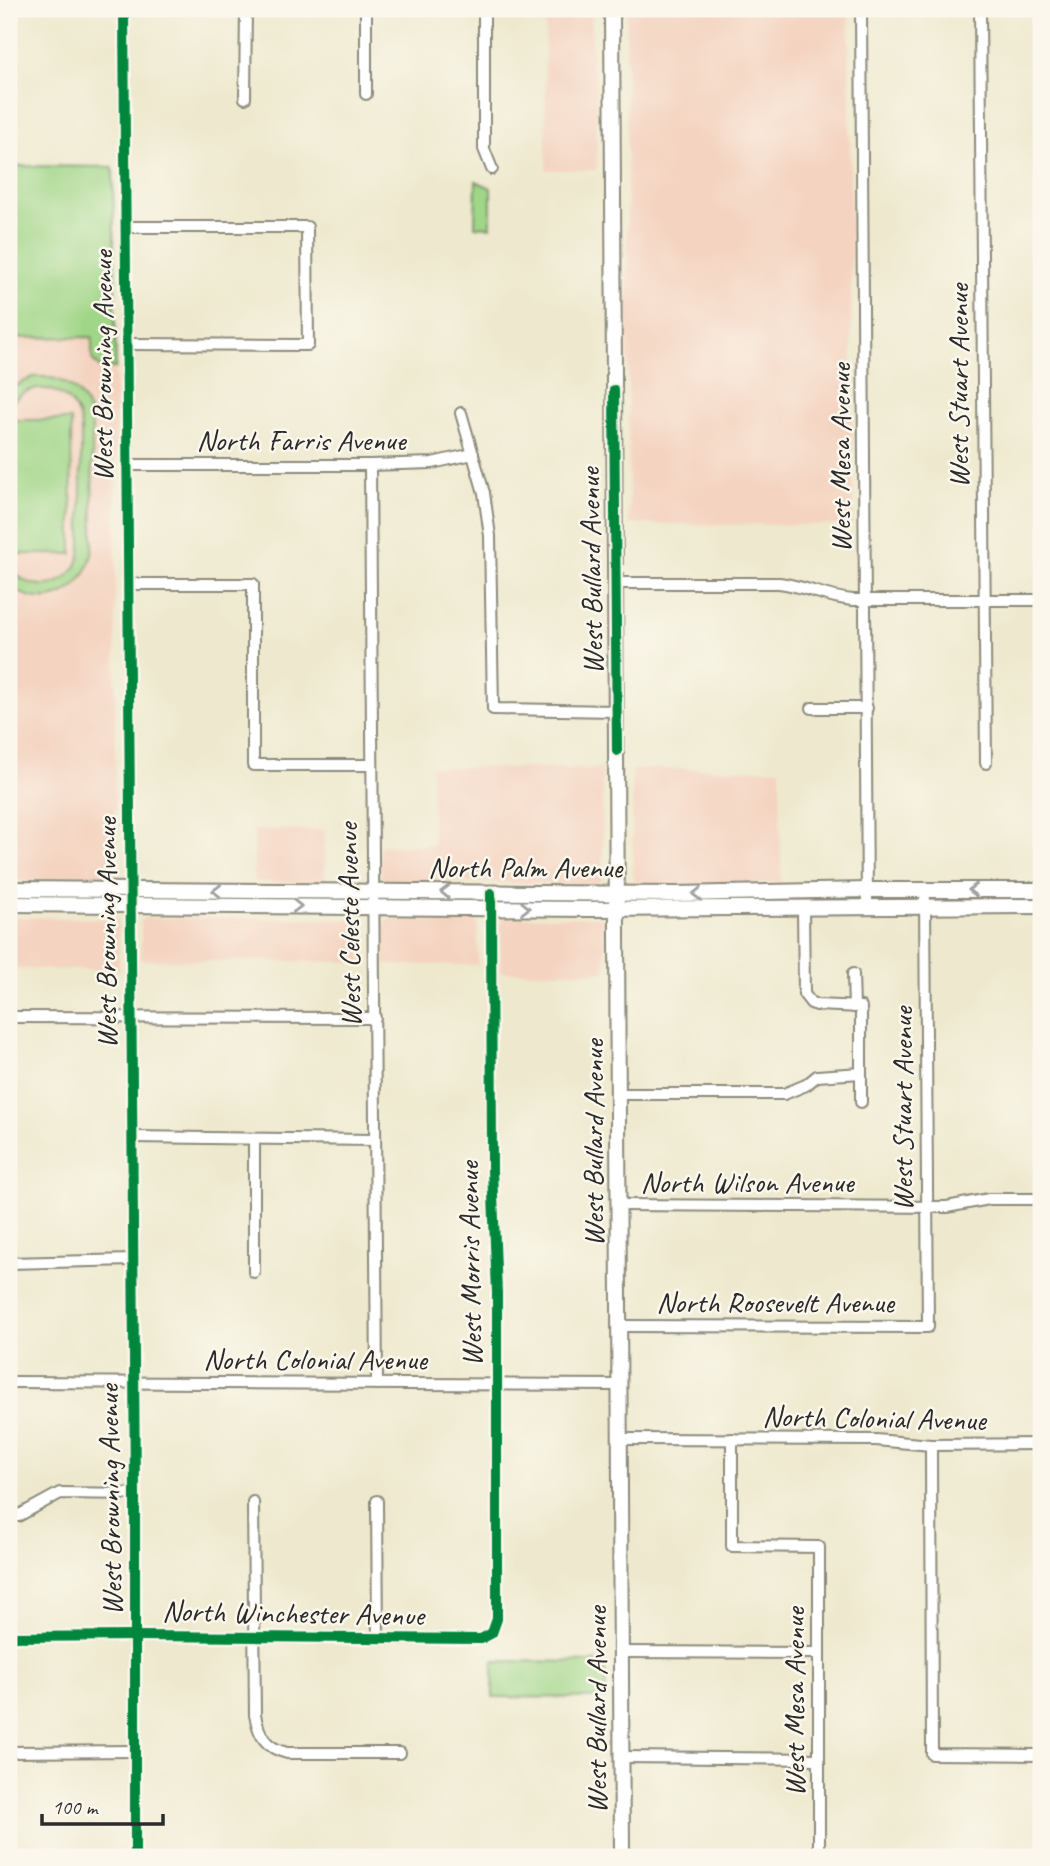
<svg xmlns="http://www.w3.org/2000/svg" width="1050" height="1866" viewBox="0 0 1050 1866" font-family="Caveat,sans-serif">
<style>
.built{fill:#f4d3c0}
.green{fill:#a0d687;stroke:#668059;stroke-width:2}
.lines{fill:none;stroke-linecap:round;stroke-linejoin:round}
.minor-casing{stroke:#8c8a7c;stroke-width:14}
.major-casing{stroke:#8c8a7c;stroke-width:18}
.minor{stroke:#fff;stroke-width:10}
.major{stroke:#fff;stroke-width:14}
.cycleway-casing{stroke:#fbf7ec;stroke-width:15}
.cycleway{stroke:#00873e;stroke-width:10}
.oneway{stroke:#a0a0a0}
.labels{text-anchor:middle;stroke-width:5;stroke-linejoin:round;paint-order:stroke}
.street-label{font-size:30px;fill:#2b2b2b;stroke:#fbf7ec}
</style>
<rect width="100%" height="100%" fill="#fbf7ec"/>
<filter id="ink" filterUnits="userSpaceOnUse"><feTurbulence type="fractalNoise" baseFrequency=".0143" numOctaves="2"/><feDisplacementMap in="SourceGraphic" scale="14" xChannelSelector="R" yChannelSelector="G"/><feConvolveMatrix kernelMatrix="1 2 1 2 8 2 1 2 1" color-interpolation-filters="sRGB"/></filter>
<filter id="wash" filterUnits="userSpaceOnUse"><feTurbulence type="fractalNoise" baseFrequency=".00686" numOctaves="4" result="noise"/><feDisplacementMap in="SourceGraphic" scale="28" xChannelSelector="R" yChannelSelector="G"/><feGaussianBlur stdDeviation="1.57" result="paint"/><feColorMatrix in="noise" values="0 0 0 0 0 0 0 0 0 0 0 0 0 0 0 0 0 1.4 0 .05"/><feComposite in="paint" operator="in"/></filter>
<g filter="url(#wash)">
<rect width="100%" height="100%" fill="#eee9ce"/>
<!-- built -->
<g class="built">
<polygon points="545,9 592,9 591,45 593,54 591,54 592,67 596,76 597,170 546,170"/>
<polygon points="626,9 849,9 853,525 629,524"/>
<polygon points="92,337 100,368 116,368 115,876 109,881 9,881 9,338"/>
<polygon points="431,767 602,769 603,876 598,884 385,881 381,877 380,846 433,845"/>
<polygon points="632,769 780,769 781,883 640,885 635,882 633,877"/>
<polygon points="254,830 325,830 325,883 254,882"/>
<polygon points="9,917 118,919 119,970 9,969"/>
<polygon points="504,917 600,917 605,923 605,972 501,972 500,922"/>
<polygon points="144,918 356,919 361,925 362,962 141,960 141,921"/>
<polygon points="388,919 474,920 478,924 478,965 384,965 383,924"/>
</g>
<!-- green -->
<g class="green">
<polygon points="9,166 113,167 116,368 100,368 92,359 92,337 9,338"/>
<polygon points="476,181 491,188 491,227 475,226"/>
<path d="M 33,377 C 65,374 89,394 92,427 L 93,547 C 89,591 44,615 9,585 L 9,566 C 31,599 79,587 81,547 L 81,427 C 77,389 31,374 9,406 L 9,389 Z"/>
<polygon points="12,420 71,420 72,554 13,554"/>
<polygon points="493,1661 605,1662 606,1698 493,1697"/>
</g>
</g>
<g filter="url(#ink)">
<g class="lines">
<!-- minor casing -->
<g class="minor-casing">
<g id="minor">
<polyline points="124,9 135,1494 135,1857"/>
<polyline points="366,9 366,94"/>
<polyline points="484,9 484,149 492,169"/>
<polyline points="861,9 867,906"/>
<polyline points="980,9 986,763"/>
<polyline points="245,98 246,9"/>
<polyline points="126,227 307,227 308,345 126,344"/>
<polyline points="461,413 484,493 490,536 493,709 617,711"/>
<polyline points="127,465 370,465 432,463 473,454"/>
<polyline points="370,465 377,1384"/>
<path d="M 616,583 L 779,583 C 805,586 827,598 853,600 L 1041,600"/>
<polyline points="129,584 253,584 253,765 371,765"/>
<polyline points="812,708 867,708"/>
<polyline points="853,974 854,1007"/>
<polyline points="9,1017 375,1018"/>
<polyline points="861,1073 861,1102"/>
<polyline points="619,1094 784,1094 806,1085 817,1076 861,1073 861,1007 817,1005 811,1003 804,994 803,908"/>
<polyline points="132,1137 375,1140"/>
<polyline points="254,1139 254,1272"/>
<polyline points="620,1205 947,1207 989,1199 1041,1199"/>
<polyline points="9,1263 133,1260"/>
<polyline points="621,1326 928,1327 925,899"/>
<polyline points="9,1382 621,1385"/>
<polyline points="621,1439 876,1440 931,1445 1041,1444"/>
<polyline points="732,1439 732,1546 819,1547 819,1857"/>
<polyline points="931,1445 932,1754 1041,1755"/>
<polyline points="377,1501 378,1638"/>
<path d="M 253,1502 L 255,1715 C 259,1736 266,1748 287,1753 L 400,1753"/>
<polyline points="9,1516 18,1516 60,1493 135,1494"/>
<polyline points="9,1637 136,1636 481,1639 492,1633 497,1619 497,1293 492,1170 491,893"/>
<polyline points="622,1652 818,1653"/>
<polyline points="9,1752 135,1751"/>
<polyline points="622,1757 818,1759"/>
</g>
</g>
<!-- major casing -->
<g class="major-casing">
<g id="major">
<polyline points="612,9 622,1857"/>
<polyline points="9,889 675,894 867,890 1041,890"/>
<polyline points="9,904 590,909 1041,906"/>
</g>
</g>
<!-- minor -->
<use href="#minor" class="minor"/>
<!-- major -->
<use href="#major" class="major"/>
<!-- cycleway casing -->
<g class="cycleway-casing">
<g id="cycleway">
<polyline points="124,9 135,1494 135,1857"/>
<polyline points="614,390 617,751"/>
<polyline points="9,1637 136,1636 481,1639 492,1633 497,1619 497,1293 492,1170 491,893"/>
</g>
</g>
<!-- cycleway -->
<use href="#cycleway" class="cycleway"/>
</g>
<!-- one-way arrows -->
<defs><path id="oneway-chevron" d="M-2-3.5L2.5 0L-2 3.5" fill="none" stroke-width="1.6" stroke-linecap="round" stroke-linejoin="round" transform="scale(1.75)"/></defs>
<g class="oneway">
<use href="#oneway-chevron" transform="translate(973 890) rotate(-180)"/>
<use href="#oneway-chevron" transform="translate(217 891) rotate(-179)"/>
<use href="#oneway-chevron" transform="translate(445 892) rotate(-179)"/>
<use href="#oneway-chevron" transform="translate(697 894) rotate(179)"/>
<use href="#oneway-chevron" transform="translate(297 906) rotate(1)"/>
<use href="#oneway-chevron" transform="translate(525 908) rotate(1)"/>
</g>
</g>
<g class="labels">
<!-- street labels -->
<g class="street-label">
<text transform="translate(102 366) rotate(-90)" y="10">West Browning Avenue</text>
<text transform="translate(958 386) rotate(-90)" y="10">West Stuart Avenue</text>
<text x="301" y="450">North Farris Avenue</text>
<text transform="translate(840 458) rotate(-90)" y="10">West Mesa Avenue</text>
<text transform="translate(591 571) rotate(-91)" y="10">West Bullard Avenue</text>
<text x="525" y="877">North Palm Avenue</text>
<text transform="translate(349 925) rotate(-91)" y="10">West Celeste Avenue</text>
<text transform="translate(106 933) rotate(-90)" y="10">West Browning Avenue</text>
<text transform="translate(902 1109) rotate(-90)" y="10">West Stuart Avenue</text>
<text transform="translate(593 1143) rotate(-90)" y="10">West Bullard Avenue</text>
<text x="747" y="1192">North Wilson Avenue</text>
<text transform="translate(470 1264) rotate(-91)" y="10">West Morris Avenue</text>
<text x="775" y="1312">North Roosevelt Avenue</text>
<text x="315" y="1369">North Colonial Avenue</text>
<text transform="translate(874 1418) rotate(1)" y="10">North Colonial Avenue</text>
<text transform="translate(110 1500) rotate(-91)" y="10">West Browning Avenue</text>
<text transform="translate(293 1613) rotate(1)" y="10">North Winchester Avenue</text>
<text transform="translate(794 1702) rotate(-90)" y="10">West Mesa Avenue</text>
<text transform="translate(596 1710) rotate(-90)" y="10">West Bullard Avenue</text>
</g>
</g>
<!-- margin -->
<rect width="1050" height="1866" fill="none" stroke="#fbf7ec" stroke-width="35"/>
<!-- scale -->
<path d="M42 1814v10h121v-10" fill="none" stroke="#2b2b2b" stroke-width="3.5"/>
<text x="52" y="1814" font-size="21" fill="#2b2b2b" stroke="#fbf7ec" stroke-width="5" paint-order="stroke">100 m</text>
</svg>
